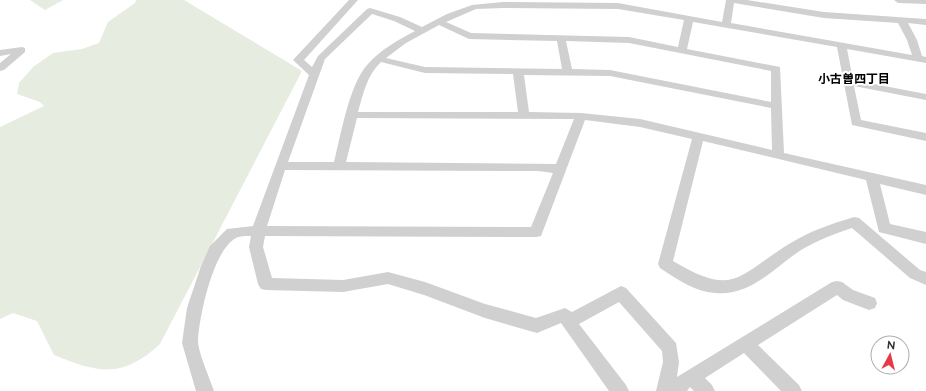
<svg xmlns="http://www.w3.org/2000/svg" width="926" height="391" viewBox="0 0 926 391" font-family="Raleway,'Noto Sans JP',sans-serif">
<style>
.green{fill:#e6ecdf}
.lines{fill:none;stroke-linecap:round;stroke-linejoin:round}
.minor{fill:#d0d0d0;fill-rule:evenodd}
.labels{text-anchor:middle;stroke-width:4;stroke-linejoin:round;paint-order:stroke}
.far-neighbourhood-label{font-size:12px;font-weight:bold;fill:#000;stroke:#fff}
</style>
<rect width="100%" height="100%" fill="#fff"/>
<!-- green -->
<g class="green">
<polygon points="30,0 63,0 45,10"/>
<path d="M 136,0 L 184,0 L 302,71 L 160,344 C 122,379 98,373 54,355 L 37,321 L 13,313 L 0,319 L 0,127 L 44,106 L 40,102 L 17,94 L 19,83 L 33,67 L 53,53 L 82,49 L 99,43 L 108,22 L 135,3 Z"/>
</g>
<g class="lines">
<!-- minor -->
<g class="minor">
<path d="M 349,0 L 358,0 L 304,60 L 312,67 L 318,56 L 367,9 L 370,8 L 400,17 L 422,27 L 447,14 L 472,5 L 503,2 L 618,3 L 722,22 L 726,0 L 747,0 L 824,12 L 926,19 L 926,25 L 908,23 L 917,40 L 922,56 L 926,57 L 926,63 L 847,49 L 853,80 L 926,94 L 926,100 L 854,86 L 861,120 L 926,133 L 926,141 L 852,125 L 837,47 L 693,22 L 687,49 L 780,67 L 784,153 L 926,185 L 926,195 L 880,184 L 890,224 L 926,232 L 926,244 L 879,232 L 866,180 L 703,141 L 673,261 C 735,298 737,276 789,244 C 810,231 831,224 854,217 L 859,218 L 920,270 L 926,272 L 926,285 L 910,278 L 852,228 C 834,234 818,240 801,250 C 775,267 750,297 715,293 C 695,292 677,279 660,268 L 658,264 L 692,139 L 640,127 L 585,120 L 541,236 L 536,237 L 265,236 L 263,247 L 272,278 L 343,280 L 388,272 L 425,282 L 485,304 L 536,318 L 565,308 L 572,312 L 621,286 L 626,288 L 676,343 L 679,362 L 677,377 L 832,282 L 837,281 L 842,282 L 853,290 L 875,298 L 877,303 L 875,308 L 869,310 L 843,300 L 837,295 L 758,345 L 799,385 L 802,391 L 781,391 L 744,353 L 705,378 L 712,385 L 715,391 L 694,391 L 690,387 L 687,391 L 656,391 L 663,362 L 662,351 L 619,302 L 579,324 L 626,385 L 629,391 L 609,391 L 561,323 L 537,333 L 485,318 L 424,295 L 388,284 L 343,292 L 266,290 L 261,289 L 258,284 L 249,247 L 251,236 C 247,236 240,236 236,238 C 213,250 199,317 198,341 C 198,352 210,379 214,391 L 196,391 L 182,343 L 187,308 L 201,266 L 210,246 L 227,229 L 253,226 L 309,75 L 293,60 ZM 734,3 L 824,18 L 898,23 L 907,40 L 912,55 L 731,23 ZM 503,8 L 618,9 L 684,20 L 678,47 L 629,37 L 471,33 L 446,22 L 476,9 ZM 372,14 L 394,21 L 415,31 C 398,40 380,50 368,64 C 349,84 341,135 334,162 L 288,162 L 325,59 ZM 439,25 L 469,39 L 557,41 L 562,69 L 425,67 L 386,58 L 406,43 ZM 566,41 L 629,43 L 771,71 L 771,102 L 610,70 L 572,69 ZM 381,62 L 425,73 L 513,74 L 518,112 L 358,112 C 363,94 367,75 381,62 ZM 524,75 L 610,76 L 771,108 L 772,150 L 640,119 L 581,113 L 529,112 ZM 357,118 L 574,119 L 556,164 L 346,162 ZM 285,170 L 538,171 L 553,173 L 531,227 L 267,226 Z"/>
<polygon points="894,0 926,0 926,4 898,3"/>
<polygon points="22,47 25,48 25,52 4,70 0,71 0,63 11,54 0,56 0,50"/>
</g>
</g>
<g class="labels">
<!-- far-neighbourhood labels -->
<g class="far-neighbourhood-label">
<text x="854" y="83">小古曽四丁目</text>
</g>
</g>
<!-- north arrow -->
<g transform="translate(890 355) rotate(7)"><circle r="19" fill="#ffffff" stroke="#adadad"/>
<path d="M0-3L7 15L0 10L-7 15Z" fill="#e63946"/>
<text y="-6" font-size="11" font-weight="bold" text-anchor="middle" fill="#333333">N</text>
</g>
</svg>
